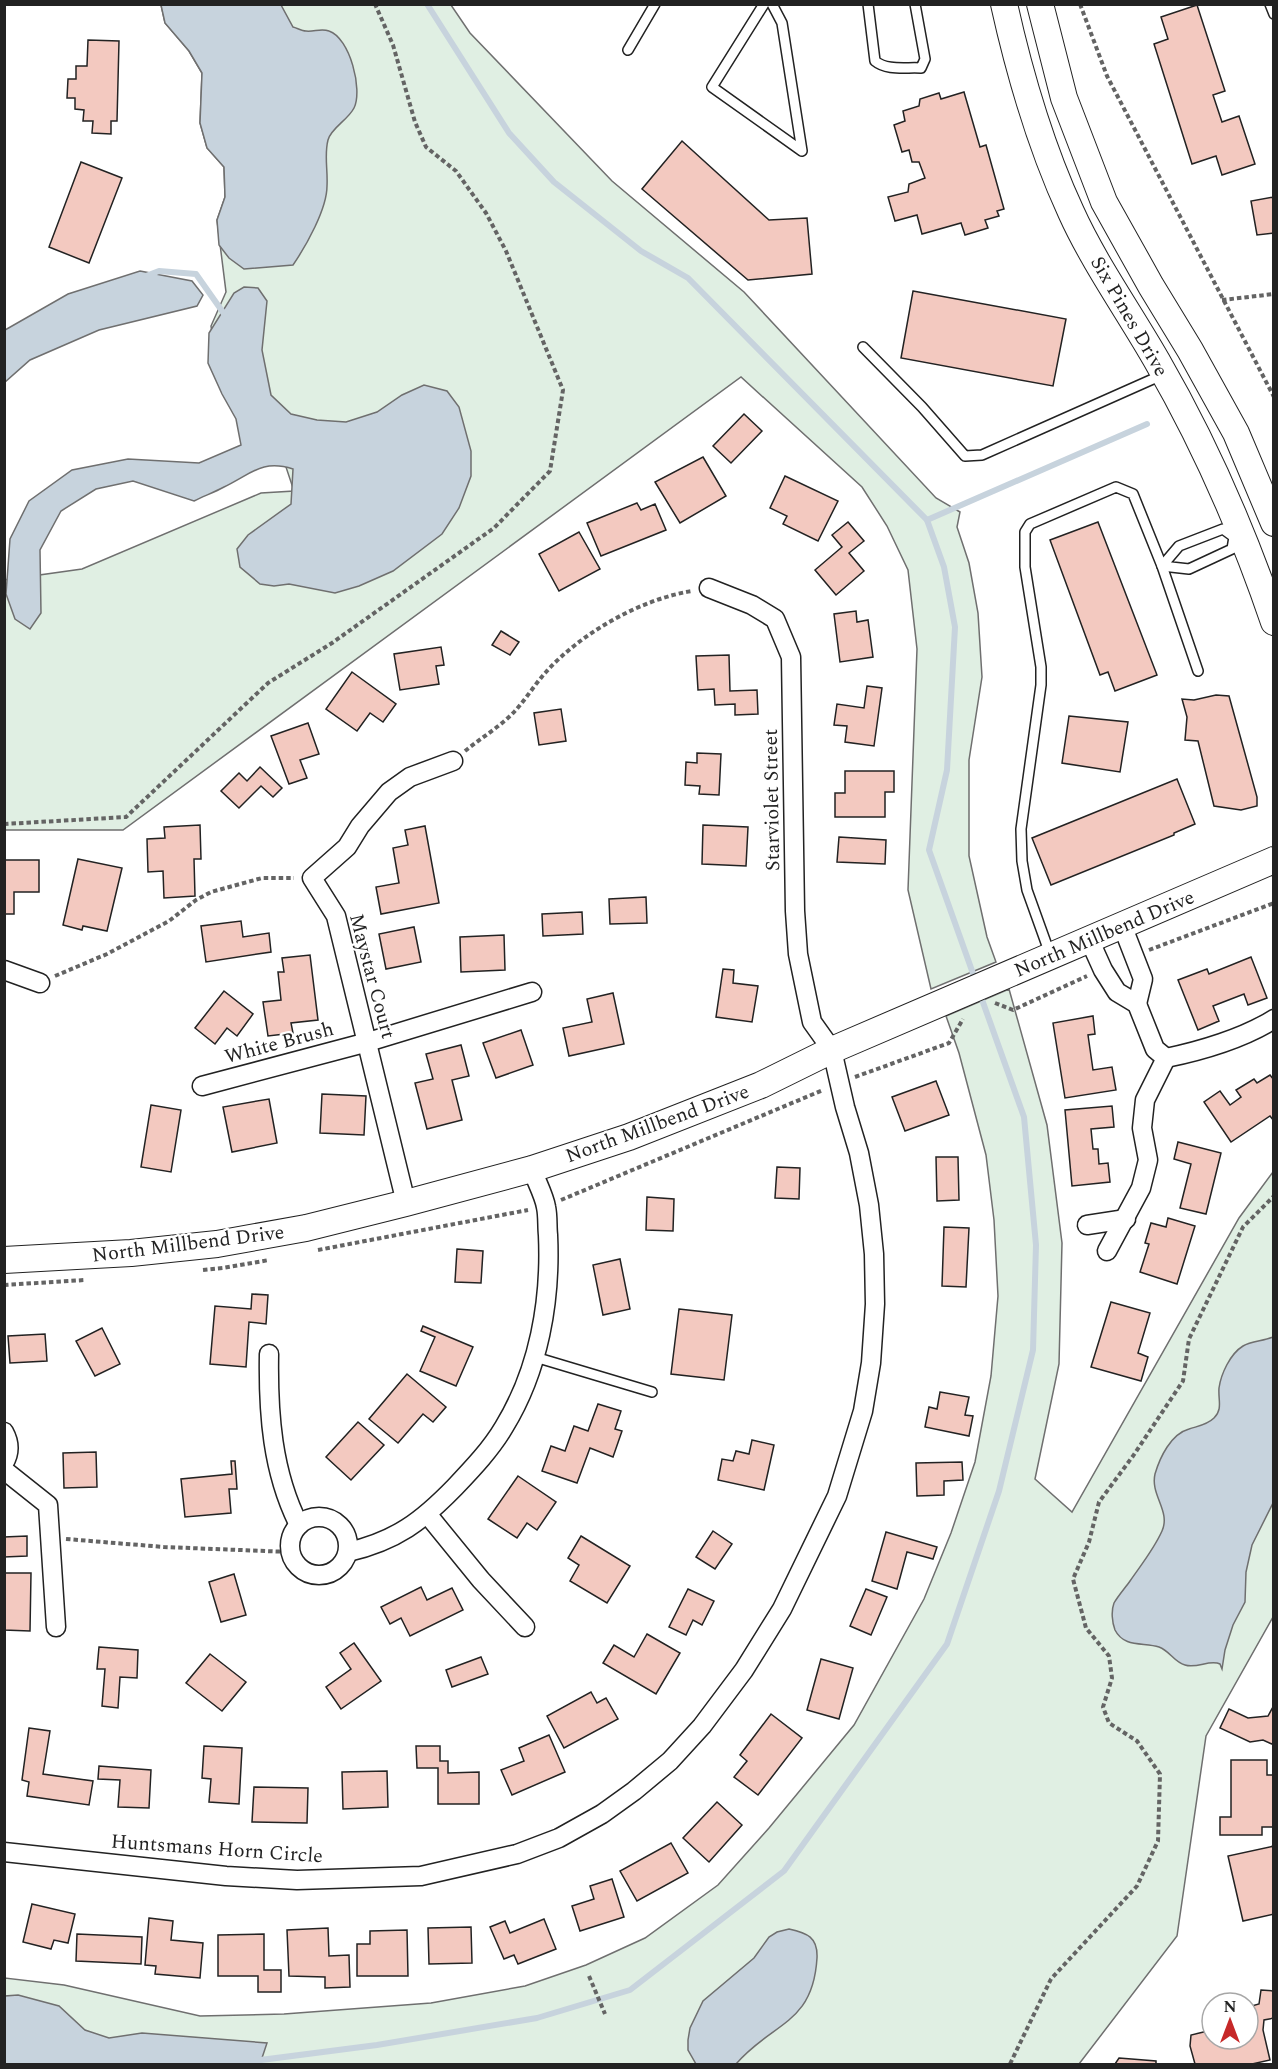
<svg xmlns="http://www.w3.org/2000/svg" width="1278" height="2069" viewBox="0 0 1278 2069" font-family="Spectral,serif">
<style>
.green{fill:#e0efe3;stroke:#6f6f6f;stroke-width:1.5}
.water{fill:#c7d3dd;stroke:#6f6f6f;stroke-width:1.5}
.lines{fill:none;stroke-linecap:round;stroke-linejoin:round}
.stream{stroke:#c7d3dd;stroke-width:6}
.building{fill:#f3c9c0;stroke:#222;stroke-width:1.5}
.lane-casing{stroke:#222;stroke-width:12}
.street-casing{stroke:#222;stroke-width:21}
.secondary-casing{stroke:#222;stroke-width:28}
.path{stroke:#646464;stroke-width:4;stroke-dasharray:4.5 3;stroke-linecap:butt}
.lane{stroke:#fff;stroke-width:9}
.street{stroke:#fff;stroke-width:18}
.secondary{stroke:#fff;stroke-width:26}
.labels{text-anchor:middle;stroke-width:4.5;stroke-linejoin:round;paint-order:stroke}
.street-label{font-size:20px;fill:#222;stroke:#fff}
</style>
<rect width="100%" height="100%" fill="#fff"/>
<!-- green -->
<g class="green">
<polygon points="161,5 451,5 470,33 612,181 744,292 936,498 960,512 957,527 969,563 978,613 982,677 969,760 969,856 987,937 996,962 931,989 908,890 917,649 908,570 887,526 862,487 741,377 123,830 5,830 4,580 82,569 261,493 294,491 282,455 217,366 211,326 226,292 217,220 225,197 224,167 207,148 200,123 202,73 189,51 165,23"/>
<polygon points="1009,989 1047,1125 1062,1243 1059,1364 1035,1479 1072,1512 1239,1218 1273,1172 1273,1617 1206,1736 1177,1936 1079,2064 5,2064 5,1978 64,1985 200,2016 284,2014 431,2003 525,1986 586,1965 645,1938 718,1885 769,1828 854,1725 924,1599 951,1533 975,1462 991,1376 998,1296 994,1220 986,1155 959,1053 946,1016"/>
</g>
<!-- water -->
<g class="water">
<path d="M 161,5 L 281,5 L 293,27 C 297,28 302,31 306,31 C 314,32 321,28 329,31 C 350,38 363,90 354,108 C 348,120 331,128 328,140 C 324,155 328,170 327,186 C 327,209 306,246 293,265 L 244,269 L 229,258 L 219,245 L 217,220 L 225,197 L 224,167 L 207,148 L 200,123 L 202,73 L 189,51 L 165,23 Z"/>
<polygon points="140,271 192,281 203,295 197,306 99,330 30,360 5,382 5,330 68,294"/>
<path d="M 244,287 L 258,288 L 267,301 L 262,350 L 271,395 L 291,414 L 317,420 L 346,422 L 377,412 L 402,395 L 424,385 L 447,391 L 459,407 L 471,451 L 471,476 L 459,508 L 442,534 L 393,571 L 359,586 L 335,593 L 289,584 L 274,586 L 260,584 L 240,567 L 237,549 L 248,535 L 291,504 L 293,469 C 262,459 251,474 224,487 C 215,492 204,496 194,501 L 133,481 L 96,489 L 61,511 L 40,550 L 41,613 L 30,629 L 15,619 L 6,594 L 10,539 L 29,501 L 72,470 L 128,459 L 199,463 L 241,445 L 236,419 L 222,394 L 208,363 L 209,333 L 234,293 Z"/>
<path d="M 1273,1337 L 1273,1503 L 1252,1545 L 1246,1572 L 1245,1602 L 1233,1625 L 1225,1650 L 1222,1669 L 1220,1664 C 1210,1659 1197,1669 1185,1665 C 1174,1662 1170,1651 1159,1647 C 1144,1642 1124,1648 1115,1630 C 1112,1622 1111,1611 1114,1603 C 1118,1596 1125,1588 1130,1581 C 1141,1565 1154,1549 1162,1531 C 1171,1511 1150,1495 1155,1474 C 1160,1457 1171,1434 1189,1429 C 1198,1426 1207,1425 1214,1418 C 1223,1409 1218,1400 1219,1388 C 1221,1374 1230,1354 1243,1346 C 1251,1341 1264,1341 1273,1337 Z"/>
<path d="M 789,1929 C 807,1933 818,1937 817,1958 C 813,2025 772,2022 736,2064 L 696,2064 L 688,2050 L 688,2040 L 690,2028 L 703,2001 L 754,1958 L 769,1937 L 777,1932 Z"/>
<polygon points="18,1995 59,2006 85,2030 109,2038 142,2033 267,2043 260,2064 5,2064 5,1996"/>
</g>
<g class="lines">
<!-- stream -->
<g class="stream">
<polyline points="427,4 509,133 554,182 641,251 688,278 927,520 944,567 955,627 947,770 929,850 976,982"/>
<polyline points="146,276 159,271 196,274 227,318"/>
<polyline points="927,520 1147,424"/>
<polyline points="253,2061 377,2045 537,2018 630,1990 784,1871 947,1644 999,1491 1033,1350 1036,1245 1024,1117 980,994"/>
</g>
</g>
<!-- building -->
<g class="building">
<polygon points="1197,5 1225,91 1213,95 1222,122 1239,116 1255,164 1222,175 1216,156 1192,164 1154,44 1168,39 1161,17"/>
<polygon points="88,40 119,41 117,121 111,121 111,134 92,133 93,121 83,121 84,110 75,109 75,98 67,98 68,79 76,79 76,66 87,66"/>
<polygon points="964,92 980,147 986,145 1004,209 997,211 999,216 985,220 988,228 965,235 961,223 922,234 917,215 895,221 888,197 908,192 909,184 925,178 919,162 912,162 909,150 902,152 894,125 905,121 903,111 919,106 920,99 939,93 941,99"/>
<polygon points="682,141 769,220 807,218 812,274 748,280 642,189"/>
<polygon points="81,162 122,178 89,263 49,247"/>
<polygon points="1274,197 1274,233 1257,235 1251,201"/>
<polygon points="913,291 1066,319 1053,386 901,358"/>
<polygon points="744,414 762,431 731,463 713,446"/>
<polygon points="703,457 726,496 680,523 655,482"/>
<polygon points="785,476 838,501 818,541 783,524 787,516 770,508"/>
<polygon points="637,503 641,510 655,504 666,530 601,556 587,523"/>
<polygon points="848,522 864,541 849,553 864,571 836,595 815,570 842,547 832,535"/>
<polygon points="1098,522 1157,675 1115,691 1108,672 1100,675 1050,540"/>
<polygon points="579,532 600,569 559,591 539,554"/>
<polygon points="856,611 857,622 868,620 873,657 840,662 834,614"/>
<polygon points="501,631 519,642 510,655 492,645"/>
<polygon points="441,647 444,665 436,666 439,684 400,690 394,654"/>
<polygon points="729,655 730,691 757,690 758,714 735,715 735,704 715,705 714,689 698,690 696,656"/>
<polygon points="352,672 396,704 383,722 370,713 357,731 326,709"/>
<polygon points="867,686 882,688 874,746 845,742 847,726 834,725 837,704 864,708"/>
<polygon points="1216,695 1229,696 1257,797 1257,806 1241,810 1214,806 1198,741 1185,740 1187,717 1182,699 1194,700"/>
<polygon points="561,709 566,741 539,745 534,713"/>
<polygon points="1069,716 1128,722 1120,772 1062,763"/>
<polygon points="308,723 319,754 300,760 307,778 289,784 271,736"/>
<polygon points="697,753 721,754 719,795 699,794 700,786 685,785 686,762 697,763"/>
<polygon points="260,767 282,788 273,797 261,786 239,808 221,791 239,773 247,781"/>
<polygon points="845,771 894,771 894,792 885,792 885,817 835,817 835,793 845,793"/>
<polygon points="1177,779 1195,824 1174,833 1174,835 1051,885 1032,838"/>
<polygon points="200,825 201,859 194,859 195,896 164,898 163,871 148,872 147,839 165,838 164,827"/>
<polygon points="703,825 748,827 746,866 702,864"/>
<polygon points="425,826 439,903 381,914 376,887 399,883 393,848 408,845 405,830"/>
<polygon points="839,837 886,840 885,864 837,862"/>
<polygon points="78,859 122,868 107,931 83,926 82,930 63,925"/>
<polygon points="4,860 39,860 39,892 14,892 14,914 4,914"/>
<polygon points="646,897 647,923 610,924 609,899"/>
<polygon points="582,912 583,934 543,936 542,914"/>
<polygon points="241,921 243,937 269,933 271,952 206,962 201,926"/>
<polygon points="414,927 421,962 386,969 379,934"/>
<polygon points="504,935 505,970 461,972 460,937"/>
<polygon points="310,955 318,1020 291,1023 293,1033 268,1036 263,1002 281,1000 278,972 284,972 282,958"/>
<polygon points="1251,957 1267,998 1248,1005 1244,994 1213,1006 1219,1021 1198,1030 1178,980 1207,969 1209,974"/>
<polygon points="723,969 734,970 733,983 758,986 752,1022 716,1017"/>
<polygon points="224,991 253,1014 237,1036 227,1028 215,1044 195,1028"/>
<polygon points="613,993 624,1044 569,1056 563,1028 592,1022 587,999"/>
<polygon points="1093,1016 1095,1034 1088,1035 1093,1070 1112,1067 1116,1090 1065,1098 1053,1023"/>
<polygon points="521,1030 533,1065 496,1078 483,1043"/>
<polygon points="461,1045 469,1076 452,1080 462,1120 427,1129 415,1083 433,1079 426,1054"/>
<polygon points="1270,1075 1274,1080 1274,1121 1270,1116 1231,1142 1204,1102 1220,1091 1230,1105 1241,1097 1236,1090 1254,1079 1257,1083"/>
<polygon points="936,1081 949,1115 905,1131 892,1097"/>
<polygon points="322,1094 366,1096 364,1135 320,1133"/>
<polygon points="269,1099 277,1143 232,1152 223,1107"/>
<polygon points="151,1105 181,1110 171,1172 141,1167"/>
<polygon points="1112,1106 1114,1127 1091,1129 1093,1149 1098,1149 1099,1164 1108,1163 1110,1182 1072,1186 1065,1110"/>
<polygon points="1178,1142 1221,1153 1206,1214 1180,1208 1191,1164 1174,1159"/>
<polygon points="936,1157 958,1157 959,1200 937,1201"/>
<polygon points="777,1167 800,1168 799,1199 775,1198"/>
<polygon points="647,1197 674,1199 673,1231 646,1230"/>
<polygon points="1168,1218 1195,1226 1177,1284 1140,1272 1149,1244 1145,1243 1151,1223 1166,1227"/>
<polygon points="944,1227 969,1228 966,1287 942,1286"/>
<polygon points="457,1249 483,1251 481,1283 455,1282"/>
<polygon points="620,1259 630,1309 603,1315 593,1265"/>
<polygon points="252,1294 268,1295 266,1324 249,1322 246,1367 210,1364 215,1306 251,1309"/>
<polygon points="1111,1302 1150,1313 1138,1353 1148,1357 1141,1381 1091,1367"/>
<polygon points="679,1309 732,1315 724,1380 671,1374"/>
<polygon points="423,1326 473,1347 456,1386 420,1371 435,1337 421,1331"/>
<polygon points="102,1328 120,1364 95,1376 76,1341"/>
<polygon points="45,1334 47,1361 10,1363 8,1336"/>
<polygon points="407,1374 446,1407 433,1422 423,1414 398,1443 369,1419"/>
<polygon points="940,1392 969,1397 965,1415 973,1416 969,1436 925,1427 929,1407 937,1409"/>
<polygon points="598,1404 621,1411 615,1429 622,1431 613,1457 590,1448 577,1483 542,1471 551,1446 565,1451 574,1426 588,1431"/>
<polygon points="358,1422 384,1445 351,1480 326,1457"/>
<polygon points="752,1440 774,1445 764,1490 718,1480 722,1459 733,1461 736,1451 749,1454"/>
<polygon points="96,1452 97,1487 64,1488 63,1453"/>
<polygon points="231,1461 235,1461 237,1489 229,1489 231,1513 185,1517 181,1479 232,1474"/>
<polygon points="962,1462 963,1480 944,1481 944,1495 917,1496 916,1463"/>
<polygon points="518,1476 556,1502 537,1530 527,1523 517,1538 488,1519"/>
<polygon points="713,1531 732,1544 715,1569 696,1557"/>
<polygon points="886,1532 937,1547 933,1559 907,1552 897,1589 872,1581"/>
<polygon points="27,1536 27,1556 4,1557 4,1537"/>
<polygon points="581,1536 630,1566 607,1603 570,1581 579,1565 568,1558"/>
<polygon points="4,1573 31,1573 30,1631 4,1630"/>
<polygon points="234,1574 246,1615 221,1622 209,1582"/>
<polygon points="421,1587 427,1600 452,1588 463,1610 410,1636 401,1618 390,1624 381,1607"/>
<polygon points="688,1589 714,1601 702,1625 693,1620 686,1635 669,1627"/>
<polygon points="866,1589 887,1597 871,1635 850,1626"/>
<polygon points="647,1634 680,1653 656,1694 603,1663 614,1645 634,1657"/>
<polygon points="354,1643 381,1681 341,1709 326,1687 351,1669 340,1653"/>
<polygon points="99,1647 138,1650 137,1678 120,1677 118,1708 102,1706 105,1669 97,1669"/>
<polygon points="210,1654 246,1682 222,1711 186,1683"/>
<polygon points="481,1657 488,1674 452,1687 446,1670"/>
<polygon points="821,1659 853,1668 839,1719 807,1710"/>
<polygon points="591,1692 597,1703 606,1698 618,1719 564,1748 547,1716"/>
<polygon points="1274,1705 1274,1745 1263,1740 1250,1742 1220,1728 1229,1709 1248,1718 1268,1716"/>
<polygon points="771,1714 802,1738 758,1795 734,1777 747,1761 740,1755"/>
<polygon points="29,1728 50,1731 43,1774 93,1781 89,1805 27,1796 29,1782 22,1780"/>
<polygon points="549,1735 565,1772 512,1795 501,1770 524,1761 519,1748"/>
<polygon points="204,1746 242,1748 239,1804 209,1802 211,1779 202,1778"/>
<polygon points="416,1746 440,1746 440,1761 448,1761 448,1773 479,1772 479,1804 438,1804 438,1768 417,1768"/>
<polygon points="1231,1760 1267,1760 1267,1775 1274,1775 1274,1827 1262,1827 1262,1835 1220,1835 1220,1817 1231,1817"/>
<polygon points="99,1766 151,1770 149,1808 118,1807 120,1780 98,1779"/>
<polygon points="387,1771 388,1807 343,1809 342,1772"/>
<polygon points="254,1787 308,1788 307,1823 252,1822"/>
<polygon points="717,1802 742,1825 709,1862 683,1838"/>
<polygon points="671,1843 688,1873 637,1901 620,1871"/>
<polygon points="1274,1846 1274,1914 1243,1921 1228,1856"/>
<polygon points="612,1879 624,1917 580,1931 572,1906 594,1899 590,1886"/>
<polygon points="32,1904 75,1914 68,1943 54,1940 51,1949 23,1942"/>
<polygon points="149,1918 173,1921 171,1940 203,1943 200,1978 155,1974 156,1966 145,1965"/>
<polygon points="544,1919 556,1949 518,1964 514,1955 504,1959 490,1927 505,1921 510,1933"/>
<polygon points="471,1927 472,1963 429,1964 428,1928"/>
<polygon points="328,1928 329,1956 349,1955 350,1987 325,1988 325,1977 289,1976 287,1930"/>
<polygon points="407,1930 408,1976 357,1976 357,1944 370,1944 370,1931"/>
<polygon points="77,1934 142,1937 141,1964 76,1961"/>
<polygon points="264,1934 264,1970 281,1970 281,1992 258,1992 258,1976 218,1976 218,1935"/>
<polygon points="1261,1990 1274,1991 1274,2018 1264,2020 1263,2030 1270,2060 1252,2064 1195,2064 1190,2046 1191,2035 1212,2030 1212,2039 1248,2039 1248,2007 1259,2004"/>
<polygon points="1119,2058 1156,2061 1156,2064 1115,2064"/>
</g>
<g class="lines">
<!-- lane casing -->
<g class="lane-casing">
<g id="lane">
<polyline points="764,4 712,87 802,151 782,23 772,4"/>
<path d="M 868,4 L 875,61 C 887,71 906,67 921,68 L 925,59 L 915,4"/>
<polyline points="1270,4 1274,14"/>
<polyline points="628,50 655,4"/>
<polyline points="863,347 922,407 965,456 982,455 1162,375"/>
<polygon points="1223,529 1234,537 1232,549 1189,569 1162,566 1179,546"/>
<polyline points="1050,954 1027,890 1022,861 1021,829 1041,685 1041,667 1025,567 1025,532 1030,524 1116,487 1133,494 1162,566 1198,671"/>
<polyline points="535,1357 652,1392"/>
</g>
</g>
<!-- street casing -->
<g class="street-casing">
<g id="street">
<polyline points="1122,925 1143,979 1137,1004"/>
<path d="M 1089,939 L 1103,970 L 1117,992 L 1137,1004 L 1155,1049 L 1166,1058 C 1200,1051 1244,1038 1274,1019"/>
<polyline points="4,970 40,983"/>
<polyline points="202,1086 368,1042 532,992"/>
<polyline points="406,1203 336,916 312,878 347,847 360,826 389,792 410,777 453,761"/>
<polyline points="1087,1225 1126,1219"/>
<polyline points="1107,1251 1141,1188 1148,1160 1142,1128 1145,1100 1166,1058"/>
<path d="M 269,1354 C 268,1413 272,1472 299,1525"/>
<path d="M 4,1432 C 10,1443 10,1453 4,1463"/>
<polyline points="4,1470 48,1505 56,1627"/>
<polyline points="428,1515 481,1580 525,1627"/>
<circle cx="319" cy="1546" r="29"/>
<path d="M 348,1552 C 396,1541 422,1521 455,1487 C 473,1468 491,1449 504,1427 C 539,1370 551,1301 548,1235 C 547,1226 548,1216 546,1207 C 544,1195 536,1181 532,1169"/>
<polyline points="4,1852 226,1876 297,1880 421,1876 517,1854 559,1838 602,1814 634,1791 670,1761 702,1726 744,1670 782,1609 837,1496 863,1411 871,1363 875,1304 874,1254 869,1205 859,1153 845,1107 832,1050 812,1022 798,954 795,911 791,657 775,619 752,605 709,588"/>
</g>
</g>
<!-- secondary casing -->
<g class="secondary-casing">
<g id="secondary">
<path d="M 1004,4 C 1020,76 1040,145 1071,212 C 1094,263 1129,312 1157,361 C 1205,444 1243,531 1274,622"/>
<polyline points="1040,4 1064,98 1104,202 1151,286 1190,350 1236,433 1274,523"/>
<polyline points="4,1260 131,1253 217,1244 306,1228 406,1203 532,1169 629,1137 761,1085 832,1050 1274,860"/>
</g>
</g>
<!-- path -->
<g class="path">
<polyline points="1080,4 1107,76 1274,397"/>
<polyline points="1222,300 1274,294"/>
<path d="M 465,751 C 481,738 501,726 515,711 C 526,699 535,684 546,672 C 581,633 641,599 692,591"/>
<polyline points="4,824 126,817 268,683 332,643 494,528 550,471 563,390 506,251 486,213 456,171 426,147 415,122 393,45 375,4"/>
<polyline points="1149,950 1274,903"/>
<polyline points="55,976 107,954 169,921 196,900 211,892 262,878 294,878"/>
<polyline points="995,1003 1013,1010 1087,976"/>
<polyline points="855,1077 949,1043 963,1019"/>
<polyline points="561,1200 823,1090"/>
<polyline points="318,1250 528,1210"/>
<polyline points="203,1270 223,1268 269,1260"/>
<polyline points="4,1285 85,1280"/>
<polyline points="66,1539 164,1547 290,1552"/>
<polyline points="589,1976 605,2014"/>
<polyline points="1010,2064 1051,1979 1137,1886 1158,1841 1160,1774 1137,1741 1109,1723 1103,1707 1112,1678 1109,1656 1086,1628 1073,1579 1089,1542 1099,1502 1133,1456 1183,1381 1189,1339 1243,1227 1274,1196"/>
</g>
<!-- lane -->
<use href="#lane" class="lane"/>
<!-- street -->
<use href="#street" class="street"/>
<!-- secondary -->
<use href="#secondary" class="secondary"/>
</g>
<g class="labels">
<!-- street labels -->
<g class="street-label">
<text transform="translate(1130 316) rotate(60)" y="7">Six Pines Drive</text>
<text transform="translate(771 800) rotate(-91)" y="7">Starviolet Street</text>
<text transform="translate(1104 933) rotate(-23)" y="7">North Millbend Drive</text>
<text transform="translate(373 976) rotate(75)" y="7">Maystar Court</text>
<text transform="translate(279 1042) rotate(-15)" y="7">White Brush</text>
<text transform="translate(657 1123) rotate(-20)" y="7">North Millbend Drive</text>
<text transform="translate(188 1243) rotate(-7)" y="7">North Millbend Drive</text>
<text transform="translate(217 1848) rotate(4)" y="7">Huntsmans Horn Circle</text>
</g>
</g>
<!-- border -->
<rect width="1278" height="2069" fill="none" stroke="#222222" stroke-width="12"/>
<!-- north arrow -->
<g transform="translate(1230 2021)"><circle r="28" fill="#ffffff" stroke="#a7a7a7" stroke-width="1.5"/>
<path d="M0-4.5L10 22L0 15L-10 22Z" fill="#c62828"/>
<text y="-9" font-size="16" font-weight="bold" text-anchor="middle" fill="#222222">N</text>
</g>
</svg>
